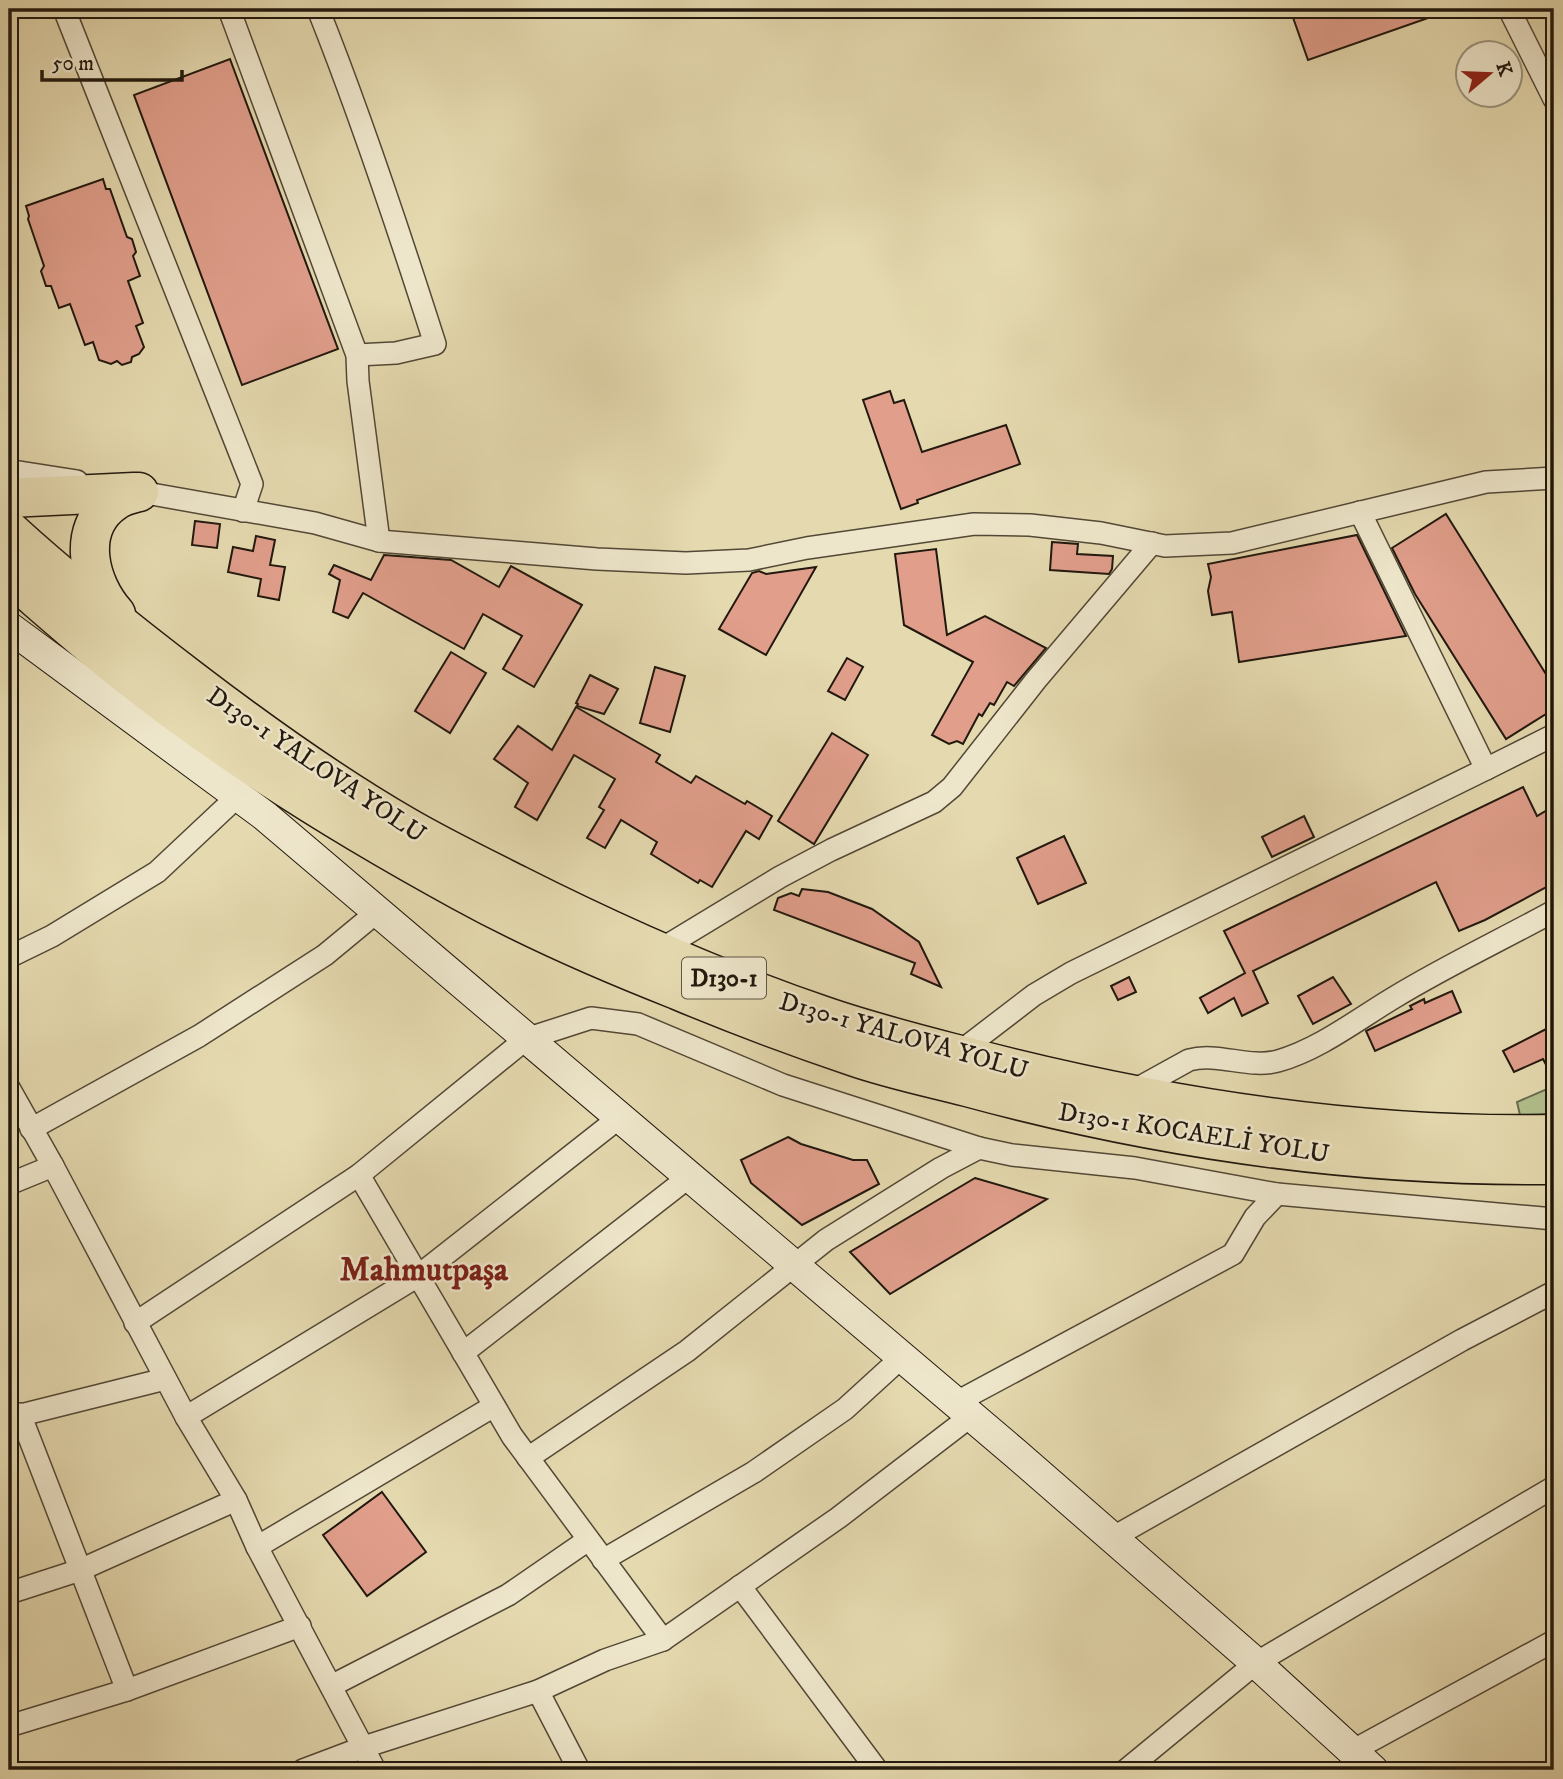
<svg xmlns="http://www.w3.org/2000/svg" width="1563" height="1779" viewBox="0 0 1563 1779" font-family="'IM FELL DW Pica',serif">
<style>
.green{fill:#b2c08d;stroke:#6a6c4e;stroke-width:2}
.building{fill:#e09e8b;stroke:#21180e;stroke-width:2}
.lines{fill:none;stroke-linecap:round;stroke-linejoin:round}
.street-casing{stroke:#524836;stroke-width:24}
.secondary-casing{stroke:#21180e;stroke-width:32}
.highway-casing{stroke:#21180e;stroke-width:41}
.street{stroke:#eee6cb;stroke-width:21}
.secondary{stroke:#eee6cb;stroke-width:30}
.highway{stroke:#e5d9af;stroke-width:38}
.labels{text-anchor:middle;stroke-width:5;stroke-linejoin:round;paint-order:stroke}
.shield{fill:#eee6cb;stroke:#5e5647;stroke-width:2}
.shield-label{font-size:24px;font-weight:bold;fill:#21180e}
.street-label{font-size:26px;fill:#21180e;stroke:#eee6cb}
.district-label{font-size:33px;font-weight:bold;fill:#7a1f14;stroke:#eee6cb}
</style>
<rect width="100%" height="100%" fill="#e5d9af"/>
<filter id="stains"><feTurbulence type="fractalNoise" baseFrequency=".00286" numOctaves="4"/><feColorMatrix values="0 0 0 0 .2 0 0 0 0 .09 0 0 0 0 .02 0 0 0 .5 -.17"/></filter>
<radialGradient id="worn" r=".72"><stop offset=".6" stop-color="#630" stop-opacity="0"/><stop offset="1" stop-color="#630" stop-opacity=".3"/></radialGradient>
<!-- green -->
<polygon class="green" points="1554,1086 1554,1114 1520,1115 1517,1102"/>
<!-- building -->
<g class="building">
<polygon points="1290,9 1448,9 1448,11 1308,60"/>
<polygon points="230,59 338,349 242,385 134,95"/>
<polygon points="103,179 106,189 110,189 127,237 132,239 136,252 133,256 140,276 128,281 143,323 136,326 144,347 139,354 132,357 131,362 122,365 117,361 111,364 99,360 93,342 85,345 70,304 59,308 51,286 46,286 41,271 44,266 28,219 29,216 26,206"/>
<polygon points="890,391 894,403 904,400 922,452 1006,425 1020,464 917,500 918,503 901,509 863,400"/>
<polygon points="1446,514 1554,687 1554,709 1506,739 1415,594 1392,548"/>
<polygon points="195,521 220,524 217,548 192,545"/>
<polygon points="1357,535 1406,636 1239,662 1232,612 1212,615 1208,591 1211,577 1208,564"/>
<polygon points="256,536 275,540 270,565 285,567 279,600 258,596 261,579 228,572 233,547 253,551"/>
<polygon points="1052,542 1078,544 1077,554 1113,556 1112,569 1109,574 1050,570"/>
<polygon points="936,549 947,635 985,616 1046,648 1014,686 1007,682 994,705 990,703 982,716 979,714 963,744 957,741 949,744 932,735 973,662 904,625 895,554"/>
<polygon points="384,555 451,560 499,587 511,566 582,605 534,687 503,669 522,636 483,614 464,649 363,593 348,618 333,612 340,580 329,574 334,565 371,580"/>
<polygon points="816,567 766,655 719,629 752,573 759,571 766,574"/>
<polygon points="451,652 486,673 450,733 415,711"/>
<polygon points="847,658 863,667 845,700 828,691"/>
<polygon points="655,667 685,676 670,732 640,723"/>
<polygon points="590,675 618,689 604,714 577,706 578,704 576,703"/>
<polygon points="576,707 660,755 656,762 691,783 696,776 745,804 747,801 772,816 759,839 746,831 712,887 700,880 698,883 651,854 657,842 621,820 605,848 587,838 604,810 599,807 615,779 574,755 537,820 515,807 528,783 494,759 518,726 552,750"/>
<polygon points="832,733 868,755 814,844 778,821"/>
<polygon points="1523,787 1537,816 1554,806 1554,883 1485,920 1459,931 1436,882 1253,971 1268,1003 1242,1016 1234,998 1208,1013 1200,998 1245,973 1224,931"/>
<polygon points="1304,816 1314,837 1272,857 1262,837"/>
<polygon points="1064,836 1086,883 1038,904 1017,858"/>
<polygon points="802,889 828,892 872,909 919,942 941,987 911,974 915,963 774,910 778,898 791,893 799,896"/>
<polygon points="1129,977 1136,992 1118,1000 1111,986"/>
<polygon points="1333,977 1351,1004 1313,1024 1298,996"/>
<polygon points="1452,991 1461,1012 1375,1051 1366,1031 1412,1009 1410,1006 1424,999 1425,1003"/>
<polygon points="1554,1025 1554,1080 1543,1059 1514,1072 1503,1051"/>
<polygon points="788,1137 801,1144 853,1160 867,1160 879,1184 802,1225 751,1183 741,1160"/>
<polygon points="975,1178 1047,1199 890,1294 850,1252"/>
<polygon points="382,1492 426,1552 367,1596 323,1535"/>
</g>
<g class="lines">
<!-- street casing -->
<g class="street-casing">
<g id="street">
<polyline points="64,9 252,484 243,511"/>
<polyline points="229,9 357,355 358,381 379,541"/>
<path d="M 318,9 C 362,119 399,231 435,344 L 396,353 L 357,355"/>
<polyline points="1509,9 1554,99"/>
<polyline points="13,471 77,481"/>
<polyline points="129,490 315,523 379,541 597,559 686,563 749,560 807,548 974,524 1030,525 1101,533 1165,546 1232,543 1486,482 1554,478"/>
<polyline points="1486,769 1554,735"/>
<polyline points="658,951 780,877 831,850 934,802 952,787 1036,680 1152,543"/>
<polyline points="9,957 52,936 157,872 238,796"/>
<polyline points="957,1054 1034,995 1071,973 1486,769 1360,512"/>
<polyline points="9,1088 53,1166 186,1417 236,1500 257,1547 375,1770"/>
<path d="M 1131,1092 L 1189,1060 C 1218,1052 1249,1069 1278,1061 C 1320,1049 1358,1019 1395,997 C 1446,966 1501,940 1554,911"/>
<polyline points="31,1129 199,1036 325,955 377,912"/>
<polyline points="359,1175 512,1436 663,1640"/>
<polyline points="9,1184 53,1166"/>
<polyline points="135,1323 359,1175 526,1039 591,1018 638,1024 783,1085 979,1148"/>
<polyline points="463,1353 689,1177"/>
<polyline points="955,1403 1233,1254 1255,1217 1277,1194"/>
<polyline points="20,1414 127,1690"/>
<polyline points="186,1417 418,1276 619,1118"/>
<polyline points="9,1418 165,1379"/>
<polyline points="528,1458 687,1351 826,1240 941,1168 979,1148 1012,1155 1135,1168 1277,1194 1554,1219"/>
<polyline points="1112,1538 1462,1340 1554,1292"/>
<polyline points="257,1547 494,1406"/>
<polyline points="603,1560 754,1472 845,1409 902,1357"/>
<polyline points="740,1586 877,1770"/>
<polyline points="9,1593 80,1570 236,1500"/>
<polyline points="331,1686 508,1595 588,1540"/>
<polyline points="538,1691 579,1770"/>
<polyline points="9,1726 127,1690 300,1626"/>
<polyline points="1352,1751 1554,1641"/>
<polyline points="303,1770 364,1747 538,1691 605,1660 663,1640 838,1518 971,1416"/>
<polyline points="1126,1770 1256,1663 1554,1487"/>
</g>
</g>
<!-- secondary casing -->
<g class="secondary-casing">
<polyline id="secondary" points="9,627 265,816 1015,1453 1256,1663 1373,1770"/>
</g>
<!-- highway casing -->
<g class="highway-casing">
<g id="highway">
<polyline points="9,498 134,492"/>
<path d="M 9,530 C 68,584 130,633 193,681 C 261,733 331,783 405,826 C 441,847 480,866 518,885 C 617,935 719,980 824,1016 C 873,1033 922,1045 972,1058 C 1161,1107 1358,1138 1554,1134"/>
<path d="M 9,575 C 52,612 94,650 139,684 C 239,762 349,830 461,891 C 530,929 603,961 677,990 C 734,1014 793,1036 852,1056 C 889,1069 928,1077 967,1087 C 1158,1139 1355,1167 1554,1165"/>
<path d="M 116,614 C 89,584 75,529 114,502 C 121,496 131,494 139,492"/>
</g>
</g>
<!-- street -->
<use href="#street" class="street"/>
<!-- secondary -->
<use href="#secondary" class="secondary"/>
<!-- highway -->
<use href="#highway" class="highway"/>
</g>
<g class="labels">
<!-- shield labels -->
<rect class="shield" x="682" y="957.5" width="84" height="41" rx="5"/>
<g class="shield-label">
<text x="724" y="986">D130-1</text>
</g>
<!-- street labels -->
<g class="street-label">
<text transform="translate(317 764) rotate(34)" y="9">D130-1 YALOVA YOLU</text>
<text transform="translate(904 1035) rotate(16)" y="9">D130-1 YALOVA YOLU</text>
<text transform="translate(1194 1132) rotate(9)" y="9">D130-1 KOCAELİ YOLU</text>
</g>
<!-- district labels -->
<g class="district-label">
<text x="424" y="1280">Mahmutpaşa</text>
</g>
</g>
<!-- margin -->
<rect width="1563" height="1779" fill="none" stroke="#e5d9af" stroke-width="35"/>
<rect x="10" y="10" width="1542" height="1758" fill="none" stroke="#21180e" stroke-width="3.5"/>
<rect x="18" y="18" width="1528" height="1744" fill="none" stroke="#21180e" stroke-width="2"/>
<!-- north arrow -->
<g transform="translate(1489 74) rotate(71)"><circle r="33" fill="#eee6cb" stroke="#9c947f" stroke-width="2"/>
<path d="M0-5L12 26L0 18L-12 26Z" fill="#8f2418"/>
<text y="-10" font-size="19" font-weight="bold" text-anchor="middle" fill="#21180e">K</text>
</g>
<!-- scale -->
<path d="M42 70v10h140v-10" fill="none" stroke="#21180e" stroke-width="3.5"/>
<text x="52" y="70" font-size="21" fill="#21180e" stroke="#eee6cb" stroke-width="5" paint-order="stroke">50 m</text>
<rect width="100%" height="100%" filter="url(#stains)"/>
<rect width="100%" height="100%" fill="url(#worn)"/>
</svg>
